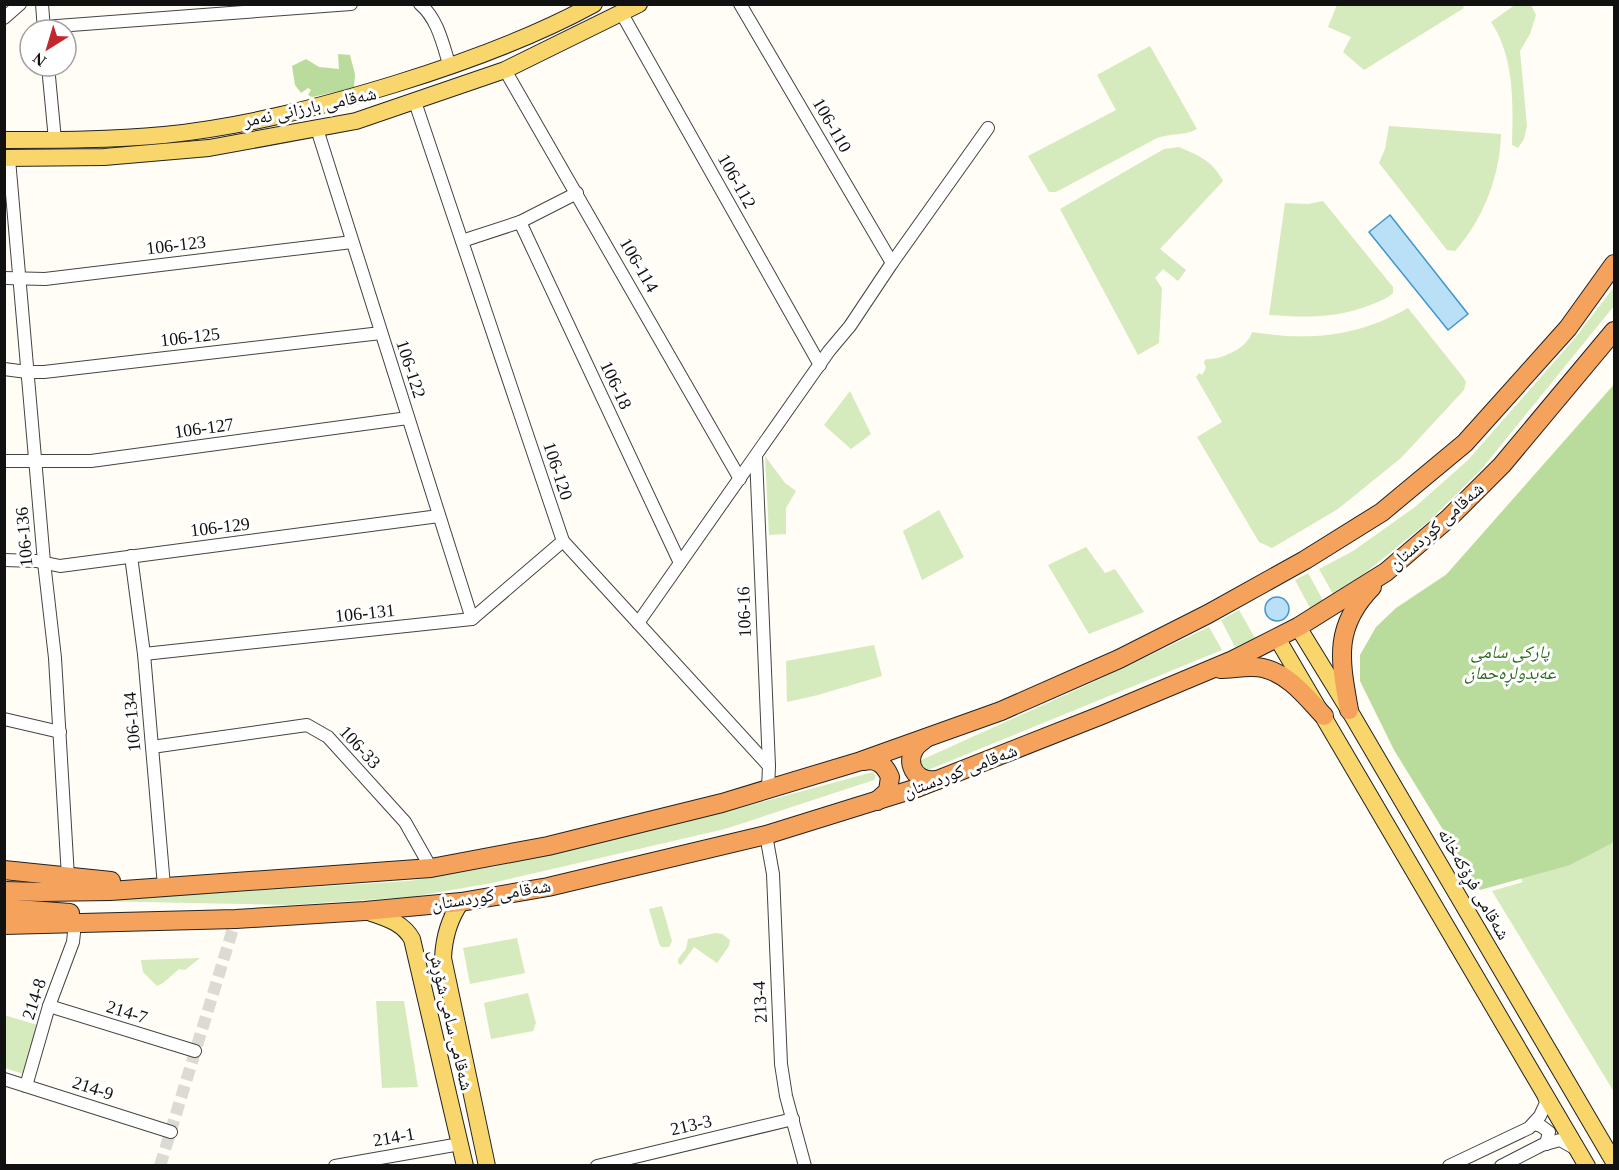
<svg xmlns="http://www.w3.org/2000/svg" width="1619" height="1170" viewBox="0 0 1619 1170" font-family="'Times New Roman','Noto Naskh Arabic',serif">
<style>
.green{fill:#d5ebbd}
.forest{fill:#b9dc9c}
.water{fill:#b9e0f7;stroke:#3f96cf;stroke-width:1.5}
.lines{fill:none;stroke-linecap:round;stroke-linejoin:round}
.minor-tunnel{stroke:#dbdad3;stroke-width:12;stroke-dasharray:12 6;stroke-linecap:butt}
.minor-casing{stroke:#444;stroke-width:14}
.major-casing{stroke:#222;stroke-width:18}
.highway-casing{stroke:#222;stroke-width:20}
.minor{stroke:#fff;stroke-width:12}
.major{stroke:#f9d66b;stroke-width:16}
.highway{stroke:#f5a25d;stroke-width:18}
.labels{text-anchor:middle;stroke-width:6;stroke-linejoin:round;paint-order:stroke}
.street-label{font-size:18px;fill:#111;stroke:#fff}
.park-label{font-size:18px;font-style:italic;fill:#2f6b1f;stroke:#fff}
</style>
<rect width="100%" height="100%" fill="#fffdf5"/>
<!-- green -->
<g class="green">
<polygon points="1461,4 1464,8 1364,70 1343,52 1351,37 1328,27 1337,5"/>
<path d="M 1516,4 L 1531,5 L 1536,15 L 1530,34 L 1520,51 L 1527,126 L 1524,139 L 1518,148 L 1512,145 C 1513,104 1515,58 1491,22 Z"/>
<path d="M 1150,46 L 1197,129 C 1184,136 1171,133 1157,138 L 1056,192 L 1049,192 L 1028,156 L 1116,110 L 1097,75 Z"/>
<path d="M 1389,126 L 1501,134 C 1500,176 1483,220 1455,251 L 1447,250 L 1379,163 L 1385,149 Z"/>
<path d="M 1179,147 C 1198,155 1213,161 1223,181 L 1160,249 L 1186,270 L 1178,281 L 1163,269 L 1155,278 L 1162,288 L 1159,343 L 1138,355 L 1060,209 L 1164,149 Z"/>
<path d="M 1323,201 L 1393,287 L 1393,293 C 1388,298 1380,301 1373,304 C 1339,318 1305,318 1269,315 L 1285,203 L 1308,204 Z"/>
<polygon points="1614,287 1614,306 1480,471 1428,522 1365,573 1333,594 1319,569 1353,551 1415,507 1468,460 1575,338"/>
<path d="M 1408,308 L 1463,377 L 1466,382 L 1464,390 L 1401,458 L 1338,509 L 1272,548 L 1259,542 L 1197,437 L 1222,422 L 1196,377 L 1199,373 L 1202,375 L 1206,368 L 1204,362 L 1206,359 C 1217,361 1241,350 1247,341 C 1250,338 1251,335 1252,332 C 1310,341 1357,337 1408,308 Z"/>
<polygon points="1614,384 1614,1092 1492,891 1523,882 1378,652"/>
<polygon points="850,391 871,434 851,449 824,425"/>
<polygon points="765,456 785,483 796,491 786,508 786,534 769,535"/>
<polygon points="939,510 964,557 922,580 903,531"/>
<polygon points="1086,547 1105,573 1115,569 1144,612 1089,634 1048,565"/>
<polygon points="1308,573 1324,602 1311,610 1295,580"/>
<polygon points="1239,610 1255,638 1235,647 1221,620"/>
<polygon points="1209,627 1222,650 923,772 919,761 1085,686"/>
<polygon points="874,645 882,676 818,695 787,702 786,661"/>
<polygon points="873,772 876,776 874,780 725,829 492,883 411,897 289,905 89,901 409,881 493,867 721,813"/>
<polygon points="662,906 672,941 669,947 661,947 659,943 649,909"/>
<polygon points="716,933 722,934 730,940 729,946 717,963 694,947 681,965 678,963 678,959 686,949 688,939"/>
<polygon points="517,938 525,973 470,984 463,948"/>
<polygon points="200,958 185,970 179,969 163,983 157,986 143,972 141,960"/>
<polygon points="528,993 536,1023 533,1031 491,1039 484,1003"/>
<polygon points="376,1001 404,1001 418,1087 382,1088"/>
<polygon points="4,1015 41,1026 26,1075 5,1068"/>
</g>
<!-- forest -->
<g class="forest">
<polygon points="338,54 350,55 355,74 354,88 312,97 308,95 311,90 308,88 301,93 295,85 292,66 306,59 319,67 339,69"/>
<polygon points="1614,385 1614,842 1570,865 1480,890 1394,750 1360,681 1360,655 1376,627 1396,608 1447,574"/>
</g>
<!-- water -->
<g class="water">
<polygon points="1390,215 1468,314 1448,330 1369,232"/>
<circle cx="1277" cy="609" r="12"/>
</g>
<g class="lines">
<!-- minor-tunnel -->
<polyline class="minor-tunnel" points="160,1166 236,919"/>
<!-- minor casing -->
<g class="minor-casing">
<g id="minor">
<polyline points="42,4 44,30"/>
<path d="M 420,4 C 438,19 443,45 450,67"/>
<polyline points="740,4 892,263"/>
<polyline points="622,14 820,365"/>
<polyline points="4,18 20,4"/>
<polyline points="44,27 351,4"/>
<polyline points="48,66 55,140"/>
<polyline points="505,70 740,479"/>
<polyline points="415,102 563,541 769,766 768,789"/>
<polyline points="317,129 472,619"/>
<polyline points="9,159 44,562 55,658 68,877"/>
<polyline points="520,222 680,563"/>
<polyline points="462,241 520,222 577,193"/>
<polyline points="4,278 45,279 352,242"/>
<polyline points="4,369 27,372 44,372 381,333"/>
<polyline points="756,456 769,766"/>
<polyline points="4,461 91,461 408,418"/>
<polyline points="131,556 144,654 164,886"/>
<polyline points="4,560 36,561 60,566 439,516"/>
<polyline points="638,623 829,351 850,326 892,263 988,128"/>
<polyline points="144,654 472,619 563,541"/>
<polyline points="4,719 60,732"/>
<polyline points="152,747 307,725 328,737 405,822 431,868"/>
<polyline points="766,835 773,874 781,1064 786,1096 805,1166"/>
<polyline points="49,1006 195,1051"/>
<polyline points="4,1079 171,1132"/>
<polyline points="26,1086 49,1006 73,942 75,923"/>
<polyline points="1534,1124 1541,1126 1549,1132 1546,1144"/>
<polyline points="335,1166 460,1144"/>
<polyline points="597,1166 793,1119"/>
<polyline points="1449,1166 1529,1128 1540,1116 1546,1103 1543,1093"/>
<polyline points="1501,1166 1542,1145 1560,1140 1576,1149"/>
</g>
</g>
<!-- major casing -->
<g class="major-casing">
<g id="major">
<path d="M 4,140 C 57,140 111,140 164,135 C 243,127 320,107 395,84 C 463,63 532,38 594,4"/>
<polyline points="4,158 104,157 209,148 356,121 505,70 639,4"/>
<polyline points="1298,627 1349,710 1614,1162"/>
<polyline points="1277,638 1587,1166"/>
<path d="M 461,902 C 449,919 444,937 443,958 L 487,1166"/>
<path d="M 366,911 C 384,918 402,921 412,939 L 465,1166"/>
</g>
</g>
<!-- highway casing -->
<g class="highway-casing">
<g id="highway">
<path d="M 1220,669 C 1233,669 1250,665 1263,668 C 1289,674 1306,697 1324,716"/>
<path d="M 1349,710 C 1340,660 1333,627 1372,587"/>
<path d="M 924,740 C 901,754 911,784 937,780"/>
<path d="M 864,761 C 877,758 885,765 890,777 L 888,791 L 877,801"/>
<polyline points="4,870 111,881"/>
<polyline points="4,891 42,892 110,891 431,868 548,846 722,803 861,761 1001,711 1119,659 1208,614 1305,560 1382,512 1465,443 1568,328 1614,264"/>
<polyline points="4,908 70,913"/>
<polyline points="4,925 236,919 365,911 461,902 548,887 766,835 917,788 1102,715 1233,660 1298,627 1386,572 1449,518 1502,465 1614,331"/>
</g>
</g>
<!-- minor -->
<use href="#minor" class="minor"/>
<!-- major -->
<use href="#major" class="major"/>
<!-- highway -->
<use href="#highway" class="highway"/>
</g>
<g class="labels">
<!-- street labels -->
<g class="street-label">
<text transform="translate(310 107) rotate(-12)" y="6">شەقامی بارزانی نەمر</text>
<text transform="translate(832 125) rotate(60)" y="6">106-110</text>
<text transform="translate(737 181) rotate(61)" y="6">106-112</text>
<text transform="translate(176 245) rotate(-7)" y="6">106-123</text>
<text transform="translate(639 265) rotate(60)" y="6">106-114</text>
<text transform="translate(190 337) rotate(-7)" y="6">106-125</text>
<text transform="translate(411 369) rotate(72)" y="6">106-122</text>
<text transform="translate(616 385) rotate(65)" y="6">106-18</text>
<text transform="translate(204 428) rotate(-8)" y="6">106-127</text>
<text transform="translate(558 471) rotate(72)" y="6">106-120</text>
<text transform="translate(1436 526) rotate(-42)" y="6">شەقامی کوردستان</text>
<text transform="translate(220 527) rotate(-7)" y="6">106-129</text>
<text transform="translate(24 537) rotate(-95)" y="6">106-136</text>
<text transform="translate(744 612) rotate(-92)" y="6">106-16</text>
<text transform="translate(365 613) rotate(-6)" y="6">106-131</text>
<text transform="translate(132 722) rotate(-95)" y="6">106-134</text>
<text transform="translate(360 747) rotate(47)" y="6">106-33</text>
<text transform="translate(960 771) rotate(-21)" y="6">شەقامی کوردستان</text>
<text transform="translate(1474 884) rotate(60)" y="6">شەقامی فڕۆکەخانە</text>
<text transform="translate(491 895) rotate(-9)" y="6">شەقامی کوردستان</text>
<text transform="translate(34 999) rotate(-72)" y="6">214-8</text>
<text transform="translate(760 1002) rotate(-93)" y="6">213-4</text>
<text transform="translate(127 1012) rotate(17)" y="6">214-7</text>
<text transform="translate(451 1020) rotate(77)" y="6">شەقامی سامی شۆڕش</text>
<text transform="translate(93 1088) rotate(18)" y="6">214-9</text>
<text transform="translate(691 1125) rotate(-13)" y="6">213-3</text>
<text transform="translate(394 1137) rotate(-10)" y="6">214-1</text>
</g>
<!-- park labels -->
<g class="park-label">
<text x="1510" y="658">پارکی سامی<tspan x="1510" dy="21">عەبدولڕەحمان</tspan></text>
</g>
</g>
<!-- border -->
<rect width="1619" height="1170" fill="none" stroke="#111111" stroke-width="12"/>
<!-- north arrow -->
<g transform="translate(48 48) rotate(217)"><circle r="28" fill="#ffffff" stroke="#a0a0a0" stroke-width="1.5"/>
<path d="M0-4.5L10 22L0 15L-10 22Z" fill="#c4262e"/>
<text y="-9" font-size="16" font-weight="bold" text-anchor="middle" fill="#111111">N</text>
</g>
</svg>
